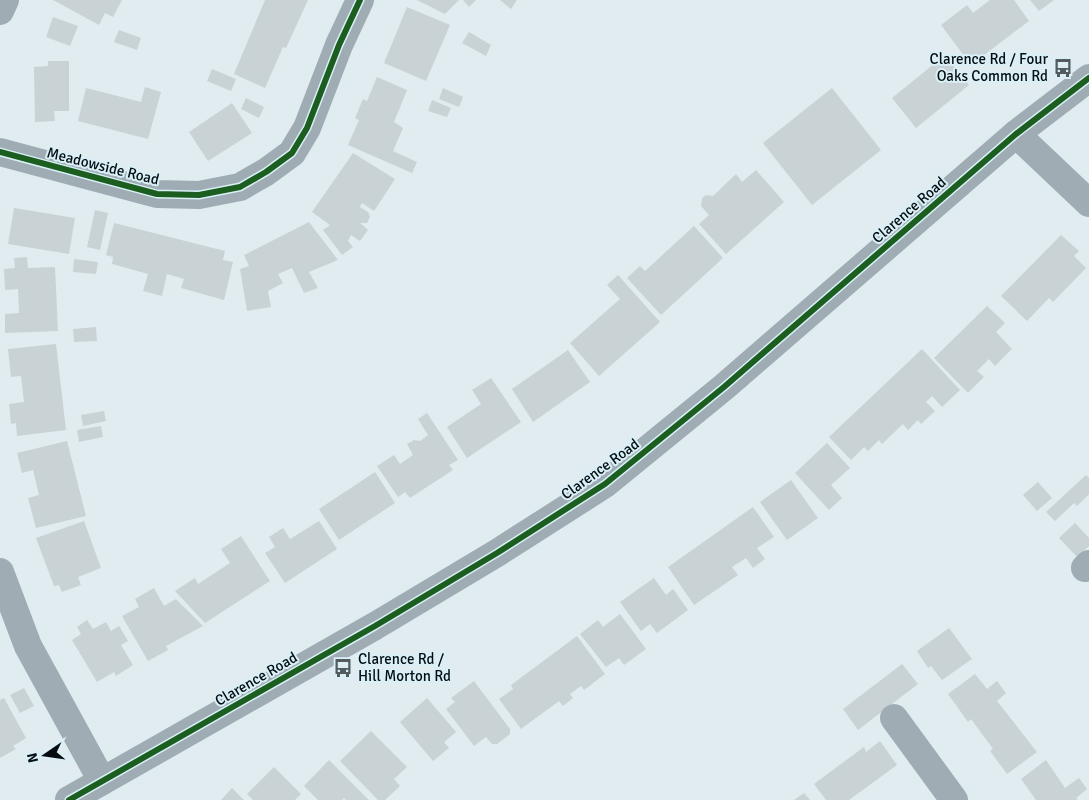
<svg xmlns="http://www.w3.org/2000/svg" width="1089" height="800" viewBox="0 0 1089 800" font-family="Signika,sans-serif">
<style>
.building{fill:#c9d3d6}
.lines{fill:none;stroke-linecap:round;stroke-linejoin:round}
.minor{stroke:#9facb4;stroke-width:28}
.cycleway-casing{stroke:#d9f0f7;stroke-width:9}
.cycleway{stroke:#1b5e20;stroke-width:6}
.labels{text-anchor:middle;stroke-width:4;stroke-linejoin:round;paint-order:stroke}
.poi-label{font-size:15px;fill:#060d10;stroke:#d9f0f7;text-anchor:end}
.street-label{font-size:15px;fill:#060d10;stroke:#d9f0f7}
</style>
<rect width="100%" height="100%" fill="#e0ecf0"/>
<!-- building -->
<g class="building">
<polygon points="53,0 122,0 113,17 105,13 99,25"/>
<polygon points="265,0 308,0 286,48 283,47 265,88 234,74"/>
<polygon points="417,0 459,0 445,14"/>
<polygon points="463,0 476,0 469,7"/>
<polygon points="500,0 517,0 511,9"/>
<polygon points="990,0 1014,0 1029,21 971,65 941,25 967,5 973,13"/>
<polygon points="1030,0 1054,0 1039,11"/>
<polygon points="407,7 450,25 426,81 384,63"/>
<polygon points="53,17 78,26 70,46 46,37"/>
<polygon points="119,30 141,38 137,50 114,42"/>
<polygon points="469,32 491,45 486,56 462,43"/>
<polygon points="945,55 969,85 916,128 892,98"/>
<polygon points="48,61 69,61 69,111 54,111 55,121 35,122 34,67 48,66"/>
<polygon points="212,69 236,79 231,91 207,81"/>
<polygon points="377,77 407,90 394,122 403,128 393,151 417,162 412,173 348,145 359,120 355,118 363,99 367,101"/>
<polygon points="145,87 161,92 148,139 78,121 86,88 141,102"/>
<polygon points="443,88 463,97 459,107 439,99"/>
<polygon points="832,88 881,150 812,205 763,143"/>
<polygon points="246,98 264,107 259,118 241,109"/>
<polygon points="432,100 451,108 447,117 428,111"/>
<polygon points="232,103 252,133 208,161 189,132"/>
<polygon points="353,153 395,179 374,211 362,203 360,207 368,212 370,217 367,223 360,223 368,230 360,241 351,235 348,241 353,247 342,255 323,230 330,225 312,212"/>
<polygon points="756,170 784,202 726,254 699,224 709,215 701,206 702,198 706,195 713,196 736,174 742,182"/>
<polygon points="14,208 75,218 69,254 8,244"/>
<polygon points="95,210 108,213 100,250 87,247"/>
<polygon points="309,222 338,260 309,272 318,288 304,293 292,268 278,274 283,283 268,291 271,307 247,311 240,269 249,266 244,255"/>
<polygon points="114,223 225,251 223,260 233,262 224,300 181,288 184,279 167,274 162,296 143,291 148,274 112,264 113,257 106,255"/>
<polygon points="694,226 723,258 661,315 627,278 640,266 645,271"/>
<polygon points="1061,235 1079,251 1074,256 1086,268 1053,302 1049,298 1027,321 1001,296"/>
<polygon points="27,257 28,268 55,267 58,331 5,333 5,314 19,313 18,289 5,290 4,269 15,268 14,258"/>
<polygon points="74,259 98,262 96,274 73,272"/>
<polygon points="618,275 660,322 599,376 570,343 620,299 607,285"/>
<polygon points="987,306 1005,323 996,332 1012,349 995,366 989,359 977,371 984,377 968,393 934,358"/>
<polygon points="96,327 97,341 74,342 73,329"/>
<polygon points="56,344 66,430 17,436 16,423 11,424 9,404 24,402 21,376 11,377 8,349"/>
<polygon points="922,349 960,390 942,407 932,396 926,402 935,411 921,424 918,420 908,430 903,424 882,444 879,440 868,451 864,447 851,460 829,437"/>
<polygon points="568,350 590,382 533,422 512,389"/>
<polygon points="491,378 521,422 467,458 447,427 481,404 472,390"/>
<polygon points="104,411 106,421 83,426 81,415"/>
<polygon points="427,413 458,460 449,465 453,470 410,498 405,492 398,497 377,466 394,455 400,464 413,455 407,444 414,440 420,441 428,435 418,419"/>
<polygon points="101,426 103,437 79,442 77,430"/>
<polygon points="67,441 86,516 36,528 28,498 39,495 33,470 22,473 17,453"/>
<polygon points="827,443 850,468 831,485 842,498 829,510 795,473"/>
<polygon points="375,472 395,503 339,540 319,509"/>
<polygon points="1086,475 1089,478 1089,494 1077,506 1074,503 1055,521 1046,512"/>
<polygon points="791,480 818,518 787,540 760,502"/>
<polygon points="1038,482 1052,498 1037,511 1023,495"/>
<polygon points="753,507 774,537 757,548 765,559 753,568 746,558 732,567 738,575 694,605 668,567"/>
<polygon points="84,521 101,568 78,577 81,585 62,592 59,585 54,586 36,538"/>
<polygon points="319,521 337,549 285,583 265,553 275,547 269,537 283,528 290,539"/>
<polygon points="1075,523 1089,538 1089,546 1077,557 1059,538"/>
<polygon points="241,536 270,581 205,623 175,591 195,578 198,584 230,563 221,549"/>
<polygon points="654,578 666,595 673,589 688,610 657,633 650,624 641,631 620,602"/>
<polygon points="154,588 164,606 176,599 203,626 166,646 168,650 148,661 122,616 139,607 135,599"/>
<polygon points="620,614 646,649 624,665 619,658 606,667 580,634 598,620 603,627"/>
<polygon points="87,620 93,629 106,622 111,631 119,626 128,641 121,645 133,665 116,676 114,672 97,682 72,640 81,634 77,627"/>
<polygon points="949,628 972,659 942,680 931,666 928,668 917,651"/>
<polygon points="577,636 605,674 584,690 581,686 570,694 573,698 563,706 559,701 521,729 499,699 513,689 511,685"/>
<polygon points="902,664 918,684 858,730 843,709"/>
<polygon points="975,674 987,689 997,681 1006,693 997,701 1037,752 1007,774 990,751 993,749 971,719 968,722 948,694"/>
<polygon points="474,681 510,729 510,734 497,744 492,744 486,737 474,746 446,709 455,702 451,698"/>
<polygon points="24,688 34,706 20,713 10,695"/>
<polygon points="4,698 26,738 13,746 16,749 0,758 0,700"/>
<polygon points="427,698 456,732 444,742 449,748 433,761 400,722"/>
<polygon points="371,731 407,767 394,779 400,786 385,800 378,800 340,761"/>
<polygon points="880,741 897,765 849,800 826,800 814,784 864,747 866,752"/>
<polygon points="329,760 369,800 346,800 344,798 342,800 318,800 304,786"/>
<polygon points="1046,760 1065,788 1079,778 1087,789 1076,798 1078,800 1036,800 1021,779"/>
<polygon points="274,767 301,794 295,800 253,800 247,794"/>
<polygon points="232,788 244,800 221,800"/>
<polygon points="804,793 810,800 794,800"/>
</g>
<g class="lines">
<!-- minor -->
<g class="minor">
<polyline points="0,11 5,0"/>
<polyline points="1016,134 1089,203"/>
<polyline points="0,152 157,194 199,195 240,187 266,172 292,153 307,128 339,45 360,0"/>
<polyline points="1085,568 1089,564"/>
<polyline points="0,572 28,646 102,781"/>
<polyline points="894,718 954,800"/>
<polyline points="69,800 375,626 497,553 605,484 724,387 1016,134 1089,78"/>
</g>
<!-- cycleway casing -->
<g class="cycleway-casing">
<g id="cycleway">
<polyline points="0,152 157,194 199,195 240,187 266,172 292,153 307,128 339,45 360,0"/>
<polyline points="69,800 375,626 497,553 605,484 724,387 1016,134 1089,78"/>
</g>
</g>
<!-- cycleway -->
<use href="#cycleway" class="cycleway"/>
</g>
<!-- icons -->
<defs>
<g id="bus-bare" transform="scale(1.5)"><path d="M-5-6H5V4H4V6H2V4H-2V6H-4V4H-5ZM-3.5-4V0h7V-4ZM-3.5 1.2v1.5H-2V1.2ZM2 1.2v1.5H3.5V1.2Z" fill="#525b5e" stroke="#d9f0f7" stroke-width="2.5" paint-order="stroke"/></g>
</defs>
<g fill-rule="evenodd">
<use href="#bus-bare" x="1063" y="68"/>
<use href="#bus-bare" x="343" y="668"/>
</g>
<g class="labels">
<!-- poi labels -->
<g class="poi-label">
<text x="1048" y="64">Clarence Rd / Four<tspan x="1048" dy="17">Oaks Common Rd</tspan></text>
<text x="358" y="664" text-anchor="start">Clarence Rd /<tspan x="358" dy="17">Hill Morton Rd</tspan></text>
</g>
<!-- street labels -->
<g class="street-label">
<text transform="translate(103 166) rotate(14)" y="5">Meadowside Road</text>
<text transform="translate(909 210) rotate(-41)" y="5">Clarence Road</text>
<text transform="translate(600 469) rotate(-36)" y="5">Clarence Road</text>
<text transform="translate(256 679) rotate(-30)" y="5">Clarence Road</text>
</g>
</g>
<!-- north arrow -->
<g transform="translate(45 755) rotate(257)" stroke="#d9f0f7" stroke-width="4" paint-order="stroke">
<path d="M0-4L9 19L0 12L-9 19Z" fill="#060d10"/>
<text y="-8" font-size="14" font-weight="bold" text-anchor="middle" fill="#060d10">N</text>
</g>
</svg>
